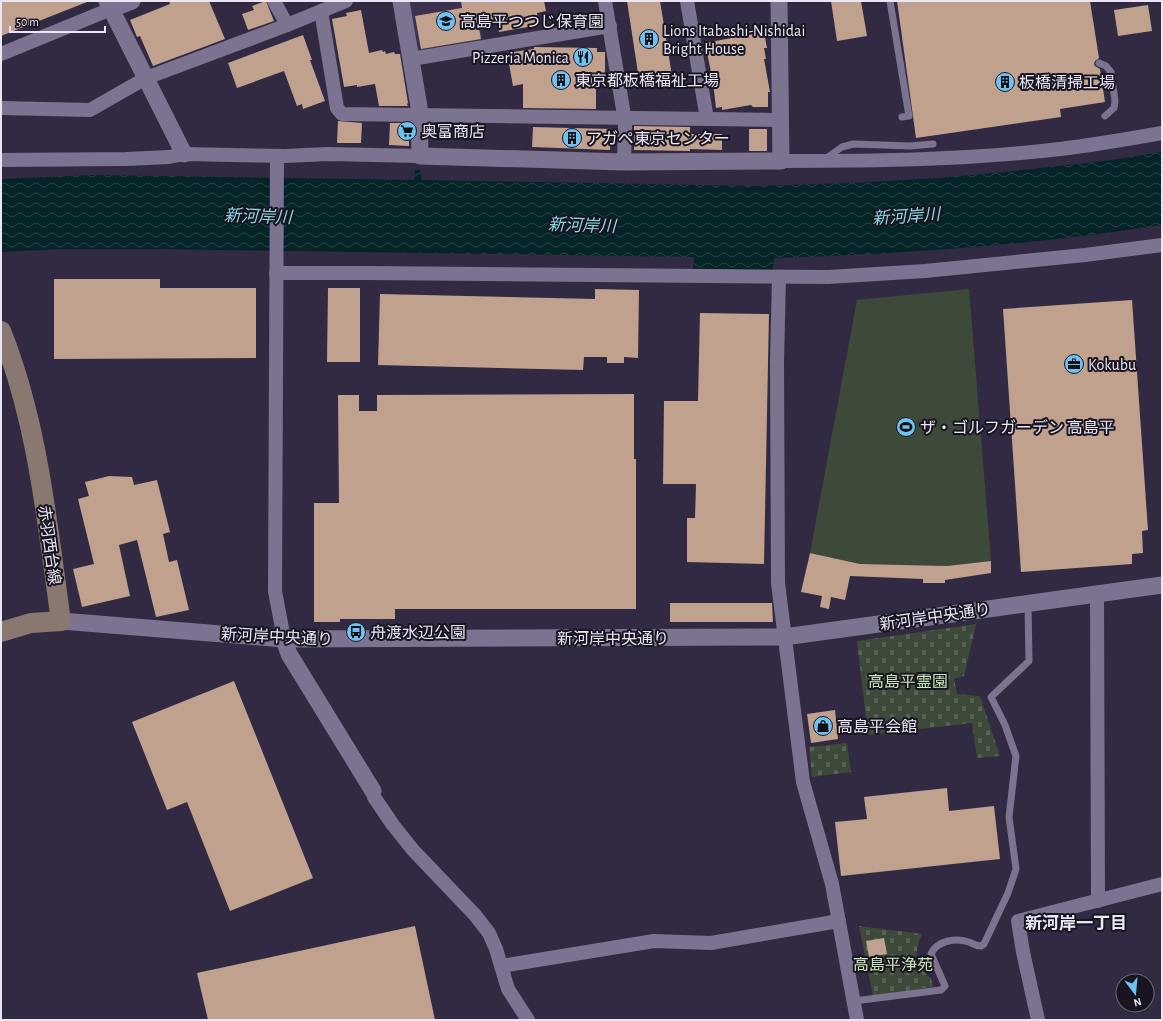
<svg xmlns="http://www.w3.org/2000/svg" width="1163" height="1021" viewBox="0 0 1163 1021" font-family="'Alegreya Sans','Noto Sans JP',sans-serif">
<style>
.built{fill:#3c3250}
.cemetery{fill:url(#cemetery-stones)}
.pitch{fill:#3e4a39}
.water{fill:url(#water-waves)}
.building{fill:#bfa18e}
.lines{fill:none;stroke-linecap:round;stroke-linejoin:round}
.service{stroke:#7c7390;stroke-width:7}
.minor{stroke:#7c7390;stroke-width:14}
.tertiary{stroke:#7c7390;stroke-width:17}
.secondary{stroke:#88786f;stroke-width:20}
.labels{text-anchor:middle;stroke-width:4;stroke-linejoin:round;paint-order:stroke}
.poi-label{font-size:16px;fill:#eae6f6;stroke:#191520;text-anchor:start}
.street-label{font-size:16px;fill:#eae6f6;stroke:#191520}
.park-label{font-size:16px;fill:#c7eab8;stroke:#191520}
.water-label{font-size:17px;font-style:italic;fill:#8cd8e2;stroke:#191520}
.neighbourhood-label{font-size:17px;font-weight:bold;fill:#eae6f6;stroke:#191520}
</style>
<defs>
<pattern id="cemetery-stones" width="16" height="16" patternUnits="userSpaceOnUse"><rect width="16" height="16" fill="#3e4a39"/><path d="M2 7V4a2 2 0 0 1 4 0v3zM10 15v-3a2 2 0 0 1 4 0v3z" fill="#5a6456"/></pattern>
<pattern id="water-waves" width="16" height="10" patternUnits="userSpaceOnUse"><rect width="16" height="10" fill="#042428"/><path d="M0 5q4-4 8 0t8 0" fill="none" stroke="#294448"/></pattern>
</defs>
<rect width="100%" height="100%" fill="#322a42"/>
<!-- built -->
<polygon class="built" points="407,1 477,1 484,42 421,52 416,47"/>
<!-- cemetery -->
<g class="cemetery">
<polygon points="976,624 964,676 954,679 957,694 980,696 1000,756 977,758 972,723 868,735 857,641"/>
<polygon points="847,743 851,772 812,777 809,747"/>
<path d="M 859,926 L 922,934 C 914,951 914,966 931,978 L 933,987 L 873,996 Z"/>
</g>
<!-- pitch -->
<polygon class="pitch" points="969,289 991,561 947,566 860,564 810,553 857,300"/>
<!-- water -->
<path class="water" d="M 1162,152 L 1162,225 C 1033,245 904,254 774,258 L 773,271 L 693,271 L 694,257 L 149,249 L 61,249 L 1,252 L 1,179 L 92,175 L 414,180 L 415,170 L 420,170 L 422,180 L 757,186 L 852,183 L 939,178 L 1023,170 L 1112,160 Z"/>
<!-- building -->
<g class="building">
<polygon points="1,1 87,1 87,2 1,36"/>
<polygon points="169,1 209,1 225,39 153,66 140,36 137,37 130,20 170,4"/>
<polygon points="266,1 274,21 248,30 242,14 254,10 252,6"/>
<polygon points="461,1 544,1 546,11 537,13 539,25 499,32 497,19 478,23 481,39 421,49 415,16 462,8"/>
<polygon points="627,1 660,1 672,76 668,84 645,88 640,86"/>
<polygon points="831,1 861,1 867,36 837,41"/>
<polygon points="897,1 1090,1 1099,58 1095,61 1094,64 1095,66 1100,69 1105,102 1060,109 1061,117 916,138"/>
<polygon points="1148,5 1152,31 1118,36 1114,10"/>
<polygon points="361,10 369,53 382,50 383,52 385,51 386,54 394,52 395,54 400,54 408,103 407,104 408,106 379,106 375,84 357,87 357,85 344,87 332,19 347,16 346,13"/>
<polygon points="764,32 767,48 764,48 766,59 764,59 770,92 768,92 768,107 753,107 751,105 722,110 722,107 716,108 713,82 705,43"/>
<polygon points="303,35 312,60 310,60 325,101 303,109 302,104 297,106 284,71 237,88 228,63"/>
<polygon points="534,47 597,48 597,52 605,52 605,73 598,73 598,87 596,87 596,109 523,108 523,84 513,86 507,53 534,49"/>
<polygon points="338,121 362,123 361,143 337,143"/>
<polygon points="390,123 409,123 409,146 389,145"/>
<polygon points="634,126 690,127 690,134 722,134 722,150 690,149 690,151 634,150"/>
<polygon points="533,127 611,129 610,150 532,147"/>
<rect x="749" y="129" width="18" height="22"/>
<polygon points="54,279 160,279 160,288 256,288 256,358 54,359"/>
<polygon points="328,288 360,288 360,362 327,362"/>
<polygon points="595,289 639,290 638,358 624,357 624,363 607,363 607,357 584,357 583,370 378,365 380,294 595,299"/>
<polygon points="1132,300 1148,530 1142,531 1143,553 1132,554 1132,564 1021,572 1003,309"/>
<polygon points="700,313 769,314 764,564 687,562 687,518 695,518 696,484 663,484 664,401 698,401"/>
<polygon points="634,394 634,459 636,459 636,609 395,609 395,619 340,619 340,622 314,622 314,503 339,503 338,395 359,395 359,411 377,411 377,395"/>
<polygon points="109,476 132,477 134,485 157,480 170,532 163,534 169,562 177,560 189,610 156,617 137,540 119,545 130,596 82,607 73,569 94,564 78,499 89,496 85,482"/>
<polygon points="810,553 860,564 947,566 991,561 991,573 945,580 945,583 923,583 923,579 850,576 845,600 831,597 829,609 820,607 822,596 801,592"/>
<polygon points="670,603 772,603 773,622 670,622"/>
<polygon points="234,681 313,878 230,911 187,802 167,810 132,722"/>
<polygon points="835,710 838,739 811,743 807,714"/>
<polygon points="947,788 949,811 994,806 1000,859 841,876 835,822 867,819 864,797"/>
<polygon points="415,926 435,1020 208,1020 197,973"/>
<polygon points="884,938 887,954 869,957 866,941"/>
</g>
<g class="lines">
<!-- service -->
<g class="service">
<polyline points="890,1 909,116 902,117"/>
<polyline points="1099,63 1106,66 1111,72 1115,101 1114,108 1105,116"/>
<polyline points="825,159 842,147 853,144 910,146 933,144"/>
<path d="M 854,1001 L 941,990 L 945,986 L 931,954 C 937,940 956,938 969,942 C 974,944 976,946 981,946 L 984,944 L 1008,893 L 1016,869 L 1009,817 L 1016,756 L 1005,725 L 991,697 L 1029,661 L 1028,604"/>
</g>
<!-- minor -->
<g class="minor">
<polyline points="274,1 287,25"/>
<polyline points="605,1 623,109 625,127 624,162"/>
<polyline points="687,1 707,119"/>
<polyline points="321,11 337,108 342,114 780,120"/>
<polyline points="1,54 111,9"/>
<polyline points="411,59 610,26"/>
<polyline points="1,108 90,110 146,78 287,25 346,1"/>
<polyline points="277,156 275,591 284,639"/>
<polyline points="1,160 126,159 169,157 184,154 285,156 328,154 420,156"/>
<path d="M 781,161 C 874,161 967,160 1060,149 C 1094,145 1128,139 1162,133"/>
<polyline points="276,273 368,273 828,277 925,271 1085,255 1162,245"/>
<polyline points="779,277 777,362 778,583 803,782 832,884 857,1020"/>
<polyline points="1097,594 1098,901"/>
<polyline points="373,791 374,797 393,825 413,850 475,915 489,933 496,949 508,989 528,1020"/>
<polyline points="501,966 654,941 711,943 839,921"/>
<polyline points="1038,1020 1023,952 1018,921 1162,884"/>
</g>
<!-- tertiary -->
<g class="tertiary">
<polyline points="107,1 184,154"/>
<polyline points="401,1 419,107 420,156 624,162 781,161 779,1"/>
<polyline points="111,9 132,1"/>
<polyline points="61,621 284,639 784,637 1162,585"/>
<polyline points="284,639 289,654 373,791"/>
</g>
<!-- secondary -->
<path class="secondary" d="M 1,331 C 38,423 47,523 61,621 L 31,623 L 1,632"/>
</g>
<!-- icons -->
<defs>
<g id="school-disc" transform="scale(1)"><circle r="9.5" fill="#6dc2f3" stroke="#191520"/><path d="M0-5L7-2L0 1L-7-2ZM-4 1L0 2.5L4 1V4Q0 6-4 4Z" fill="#111"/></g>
<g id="building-disc" transform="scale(1)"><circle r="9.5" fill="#6dc2f3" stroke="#191520"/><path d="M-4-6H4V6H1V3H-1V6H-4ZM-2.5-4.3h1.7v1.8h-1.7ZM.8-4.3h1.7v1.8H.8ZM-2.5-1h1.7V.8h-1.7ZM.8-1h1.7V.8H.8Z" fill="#111"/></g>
<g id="restaurant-disc" transform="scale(1)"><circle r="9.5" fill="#6dc2f3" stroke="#191520"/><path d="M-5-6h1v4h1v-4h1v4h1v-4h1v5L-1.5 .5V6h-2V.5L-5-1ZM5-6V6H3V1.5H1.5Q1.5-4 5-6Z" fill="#111"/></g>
<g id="supermarket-disc" transform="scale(1)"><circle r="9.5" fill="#6dc2f3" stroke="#191520"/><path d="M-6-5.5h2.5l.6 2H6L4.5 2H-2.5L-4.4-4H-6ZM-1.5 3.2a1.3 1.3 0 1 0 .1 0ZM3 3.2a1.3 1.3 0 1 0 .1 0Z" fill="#111"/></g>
<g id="office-disc" transform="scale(1)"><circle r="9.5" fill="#6dc2f3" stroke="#191520"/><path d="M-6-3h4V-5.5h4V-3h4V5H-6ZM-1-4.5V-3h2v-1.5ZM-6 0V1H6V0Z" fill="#111"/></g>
<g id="stadium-disc" transform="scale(1)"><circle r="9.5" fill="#6dc2f3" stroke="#191520"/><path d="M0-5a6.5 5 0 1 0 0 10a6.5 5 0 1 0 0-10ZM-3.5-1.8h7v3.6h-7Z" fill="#111"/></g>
<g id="bus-disc" transform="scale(1)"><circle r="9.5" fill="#6dc2f3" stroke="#191520"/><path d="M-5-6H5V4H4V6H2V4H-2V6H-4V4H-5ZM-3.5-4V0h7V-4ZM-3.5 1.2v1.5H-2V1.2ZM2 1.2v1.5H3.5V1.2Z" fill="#111"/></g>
<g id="shop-disc" transform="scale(1)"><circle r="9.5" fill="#6dc2f3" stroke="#191520"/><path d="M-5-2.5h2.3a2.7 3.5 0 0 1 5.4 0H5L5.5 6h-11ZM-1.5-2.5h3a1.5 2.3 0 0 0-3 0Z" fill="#111"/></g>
</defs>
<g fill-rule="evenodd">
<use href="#school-disc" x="446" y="21"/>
<use href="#building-disc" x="649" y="39"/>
<use href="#restaurant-disc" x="583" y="57"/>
<use href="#building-disc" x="561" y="80"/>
<use href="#building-disc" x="1005" y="82"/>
<use href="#supermarket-disc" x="407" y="131"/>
<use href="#building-disc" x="572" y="138"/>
<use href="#office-disc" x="1074" y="364"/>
<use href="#stadium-disc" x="906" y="427"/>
<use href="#bus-disc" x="356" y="632"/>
<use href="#shop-disc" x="823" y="726"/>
</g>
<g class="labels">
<!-- poi labels -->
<g class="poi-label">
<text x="460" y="27">高島平つつじ保育園</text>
<text x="663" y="36">Lions Itabashi-Nishidai<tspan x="663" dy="18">Bright House</tspan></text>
<text x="569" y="63" text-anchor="end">Pizzeria Monica</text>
<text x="575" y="86">東京都板橋福祉工場</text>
<text x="1019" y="88">板橋清掃工場</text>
<text x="421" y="137">奥富商店</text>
<text x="586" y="144">アガペ東京センター</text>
<text x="1088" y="370">Kokubu</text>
<text x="920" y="433">ザ・ゴルフガーデン 高島平</text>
<text x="370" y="638">舟渡水辺公園</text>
<text x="837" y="732">高島平会館</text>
</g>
<!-- street labels -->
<g class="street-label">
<text transform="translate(50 545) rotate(82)" y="6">赤羽西台線</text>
<text transform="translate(935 616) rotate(-8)" y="6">新河岸中央通り</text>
<text transform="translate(277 636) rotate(3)" y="6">新河岸中央通り</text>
<text x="613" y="644">新河岸中央通り</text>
</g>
<!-- park labels -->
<g class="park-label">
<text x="908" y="687">高島平霊園</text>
<text x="893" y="970">高島平浄苑</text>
</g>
<!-- water labels -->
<g class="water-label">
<text transform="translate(258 216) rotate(2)" y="6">新河岸川</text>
<text transform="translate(906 216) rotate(-4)" y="6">新河岸川</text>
<text transform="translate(582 225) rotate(2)" y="6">新河岸川</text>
</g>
<!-- neighbourhood labels -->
<g class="neighbourhood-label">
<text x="1076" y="929">新河岸一丁目</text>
</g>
</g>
<!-- border -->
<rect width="1163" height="1021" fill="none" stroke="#eae6f6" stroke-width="4"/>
<!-- north arrow -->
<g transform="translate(1135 993) rotate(164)"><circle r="19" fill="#191520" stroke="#6d6976"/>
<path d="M0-3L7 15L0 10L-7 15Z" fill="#6dc2f3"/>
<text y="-6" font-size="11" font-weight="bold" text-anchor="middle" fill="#eae6f6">N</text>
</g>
<!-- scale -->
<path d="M10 26v6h95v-6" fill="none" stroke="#eae6f6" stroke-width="2"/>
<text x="16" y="26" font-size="12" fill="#eae6f6" stroke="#191520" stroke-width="3" paint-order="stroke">50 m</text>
</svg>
